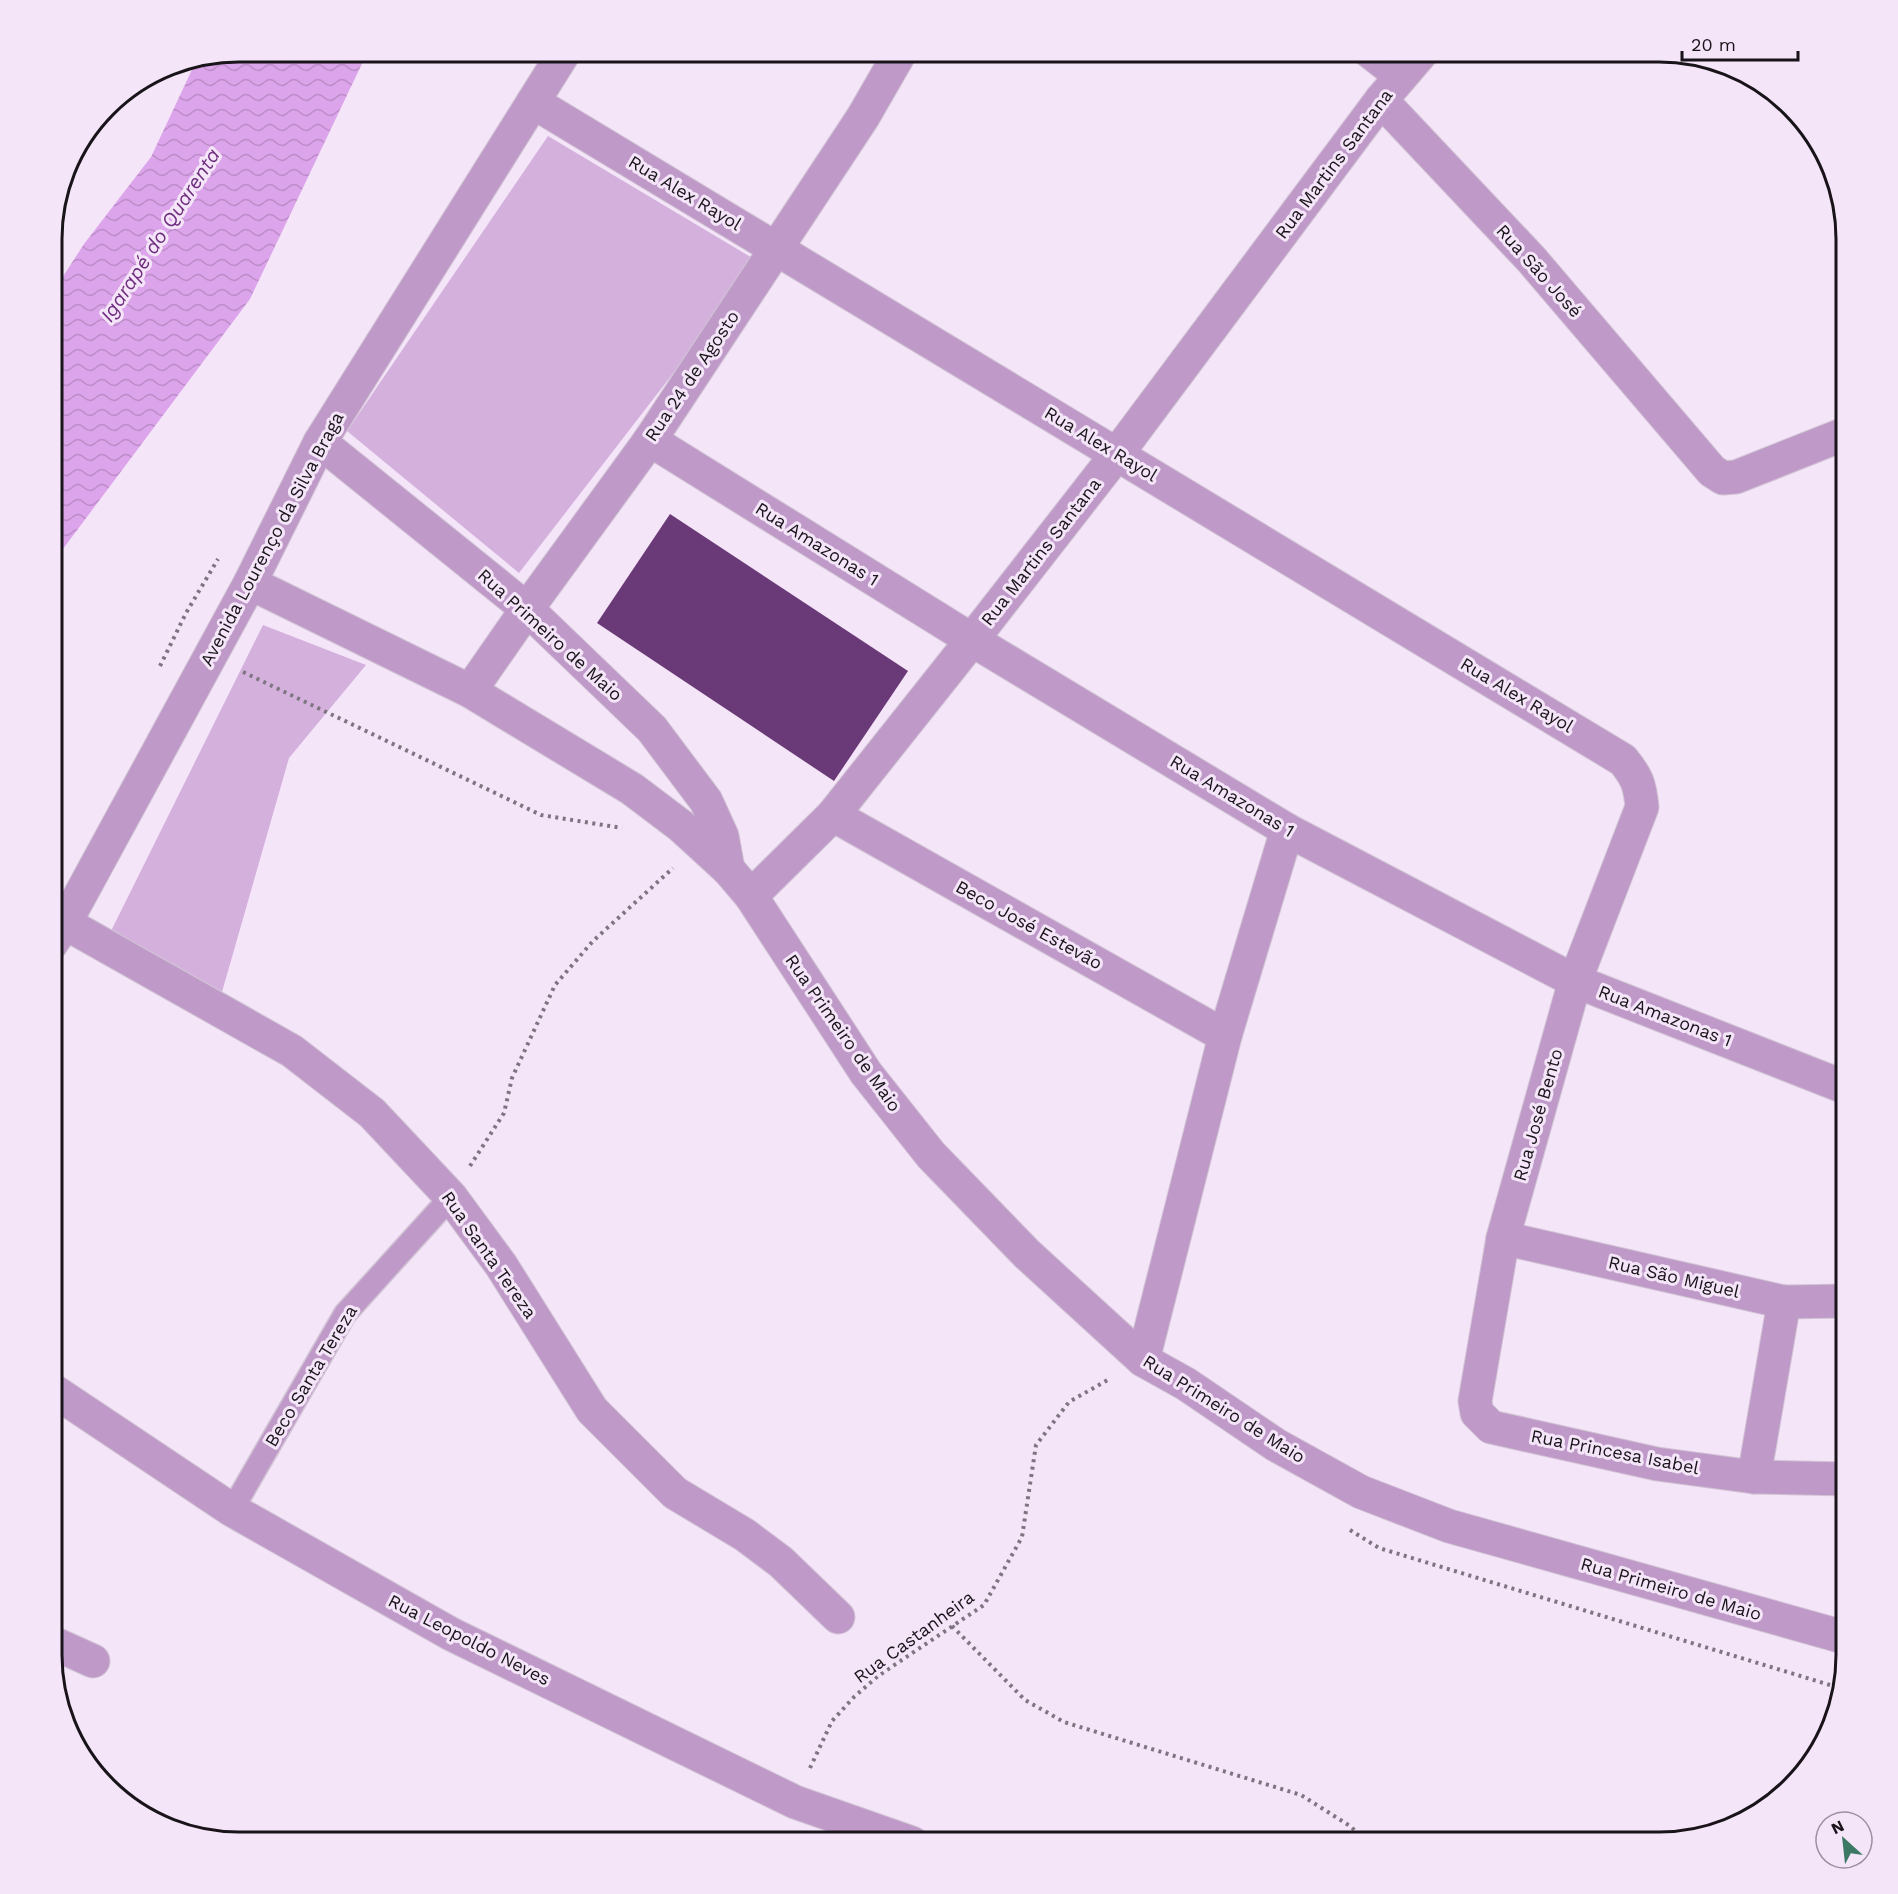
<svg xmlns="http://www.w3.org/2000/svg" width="1898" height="1894" viewBox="0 0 1898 1894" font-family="'Work Sans',sans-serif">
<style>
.green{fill:#d4b1dd}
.water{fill:url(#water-waves)}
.building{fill:#6a3977}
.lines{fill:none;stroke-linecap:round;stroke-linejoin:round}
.service-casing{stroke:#d1c4d4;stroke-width:25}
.minor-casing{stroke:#d1c4d4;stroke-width:35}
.tertiary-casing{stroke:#d1c4d4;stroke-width:35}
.path{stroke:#7e7581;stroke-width:4;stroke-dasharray:3 4.5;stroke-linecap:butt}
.service{stroke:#bf9ac9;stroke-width:22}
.minor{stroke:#bf9ac9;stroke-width:33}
.tertiary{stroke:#bf9ac9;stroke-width:33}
.labels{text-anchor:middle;stroke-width:6;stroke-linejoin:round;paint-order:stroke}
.street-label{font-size:18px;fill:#19141a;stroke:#f4e5f8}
.water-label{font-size:20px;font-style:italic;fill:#6e2d7e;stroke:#f4e5f8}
.rim{fill:none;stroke:#19141a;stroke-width:3}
</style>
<defs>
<pattern id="water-waves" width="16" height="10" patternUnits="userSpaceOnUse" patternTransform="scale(1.5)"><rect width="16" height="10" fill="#dca4ea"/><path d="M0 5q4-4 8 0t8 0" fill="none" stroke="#bc8cc8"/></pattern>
</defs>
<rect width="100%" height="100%" fill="#f4e5f8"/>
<!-- green -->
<g class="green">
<polygon points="548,136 759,262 519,573 347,431"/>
<polygon points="263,625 366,665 289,758 222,992 110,933"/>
</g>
<!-- water -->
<polygon class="water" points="239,51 368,51 250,299 51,565 51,295 84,244 151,157 197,59"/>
<!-- building -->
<polygon class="building" points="670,514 908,671 834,781 597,623"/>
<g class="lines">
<!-- service casing -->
<g class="service-casing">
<polyline id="service" points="232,1510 345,1314 451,1197"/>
</g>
<!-- minor casing -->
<g class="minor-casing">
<g id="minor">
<polyline points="1369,51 1401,76"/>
<polyline points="1381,100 1531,259 1712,471 1723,478 1736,477 1847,433"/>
<path d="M 533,102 L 1623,760 C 1637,777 1640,785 1642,807 L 1575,981 L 1503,1238 L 1475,1401 L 1477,1413 L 1491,1427 L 1657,1464 L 1754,1477 L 1847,1479"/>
<polyline points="650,440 972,640 1287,830 1575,981 1847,1088"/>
<polyline points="320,442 527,609 652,729 706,801 722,836 728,869"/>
<polyline points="250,583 470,691 632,789 681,826 728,869 751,896 866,1073 931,1155 1027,1254 1143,1360 1186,1384 1276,1445 1361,1492 1449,1526 1847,1638"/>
<polyline points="470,691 527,609 650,440 863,117 901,51"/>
<polyline points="833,815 1225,1036"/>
<polyline points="751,896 833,815 972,640 1117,454 1381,100 1423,51"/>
<polyline points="65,923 292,1051 372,1113 451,1197 501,1265 592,1410 675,1493 745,1535 781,1562 838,1617"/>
<polyline points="1503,1238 1784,1302 1847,1301"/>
<polyline points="1143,1360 1225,1036 1287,830"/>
<polyline points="1754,1477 1784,1302"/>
<polyline points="51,1642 93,1661"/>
</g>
</g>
<!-- tertiary casing -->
<g class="tertiary-casing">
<g id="tertiary">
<polyline points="51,944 65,923 250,583 320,442 565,51"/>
<polyline points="51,1389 232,1510 451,1634 795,1802 912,1843"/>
</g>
</g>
<!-- path -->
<g class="path">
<polyline points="160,666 186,613 218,559"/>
<polyline points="243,672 541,815 622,828"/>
<polyline points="470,1166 504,1113 512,1078 555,985 593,941 673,868"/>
<polyline points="1350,1530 1379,1548 1840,1688"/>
<polyline points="952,1626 1025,1700 1064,1722 1301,1795 1350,1826 1369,1843"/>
<polyline points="810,1768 832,1721 854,1697 878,1676 984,1605 1022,1537 1036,1445 1069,1402 1111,1378"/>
</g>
<!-- service -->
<use href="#service" class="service"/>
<!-- minor -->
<use href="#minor" class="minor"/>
<!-- tertiary -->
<use href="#tertiary" class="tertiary"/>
</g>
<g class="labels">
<!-- street labels -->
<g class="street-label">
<text transform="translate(1334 164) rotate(-53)" y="6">Rua Martins Santana</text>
<text transform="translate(685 193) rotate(31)" y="6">Rua Alex Rayol</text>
<text transform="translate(1539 271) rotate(48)" y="6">Rua São José</text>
<text transform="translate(692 376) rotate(-56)" y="6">Rua 24 de Agosto</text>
<text transform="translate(1101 444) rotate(31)" y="6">Rua Alex Rayol</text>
<text transform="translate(272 539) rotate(-62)" y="6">Avenida Lourenço da Silva Braga</text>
<text transform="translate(817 544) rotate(32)" y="6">Rua Amazonas 1</text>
<text transform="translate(1041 552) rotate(-52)" y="6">Rua Martins Santana</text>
<text transform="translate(550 635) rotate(42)" y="6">Rua Primeiro de Maio</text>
<text transform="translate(1517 695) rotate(31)" y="6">Rua Alex Rayol</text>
<text transform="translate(1232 796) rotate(31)" y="6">Rua Amazonas 1</text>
<text transform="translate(1029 925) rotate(29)" y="6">Beco José Estevão</text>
<text transform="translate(1665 1016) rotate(21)" y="6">Rua Amazonas 1</text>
<text transform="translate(843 1033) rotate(55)" y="6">Rua Primeiro de Maio</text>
<text transform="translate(1538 1115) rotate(-74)" y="6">Rua José Bento</text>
<text transform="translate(489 1255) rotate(55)" y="6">Rua Santa Tereza</text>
<text transform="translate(1674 1277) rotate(13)" y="6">Rua São Miguel</text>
<text transform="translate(311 1376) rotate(-59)" y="6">Beco Santa Tereza</text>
<text transform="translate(1224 1409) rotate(32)" y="6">Rua Primeiro de Maio</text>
<text transform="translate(1615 1452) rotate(11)" y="6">Rua Princesa Isabel</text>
<text transform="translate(1671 1589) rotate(16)" y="6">Rua Primeiro de Maio</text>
<text transform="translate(914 1637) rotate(-36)" y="6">Rua Castanheira</text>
<text transform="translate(469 1640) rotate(27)" y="6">Rua Leopoldo Neves</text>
</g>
<!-- water labels -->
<g class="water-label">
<text transform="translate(160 235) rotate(-57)" y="7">Igarapé do Quarenta</text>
</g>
</g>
<!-- crop -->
<path d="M0 0H1898V1894H0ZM239 62H1659A177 177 0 0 1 1836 239V1655A177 177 0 0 1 1659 1832H239A177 177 0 0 1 62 1655V239A177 177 0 0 1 239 62Z" fill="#f4e5f8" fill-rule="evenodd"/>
<path class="rim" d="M239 62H1659A177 177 0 0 1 1836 239V1655A177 177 0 0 1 1659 1832H239A177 177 0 0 1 62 1655V239A177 177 0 0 1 239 62Z"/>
<!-- north arrow -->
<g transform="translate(1844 1840) rotate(333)"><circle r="28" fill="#f4e5f8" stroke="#9c919f" stroke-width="1.5"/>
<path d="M0-4.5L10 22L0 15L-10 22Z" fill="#3c7964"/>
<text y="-9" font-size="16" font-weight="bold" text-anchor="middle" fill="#19141a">N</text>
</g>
<!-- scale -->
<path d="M1682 51v9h116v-9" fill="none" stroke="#19141a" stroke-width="3"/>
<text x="1691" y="51" font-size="18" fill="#19141a" stroke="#f4e5f8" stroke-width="4.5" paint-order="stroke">20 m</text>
</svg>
